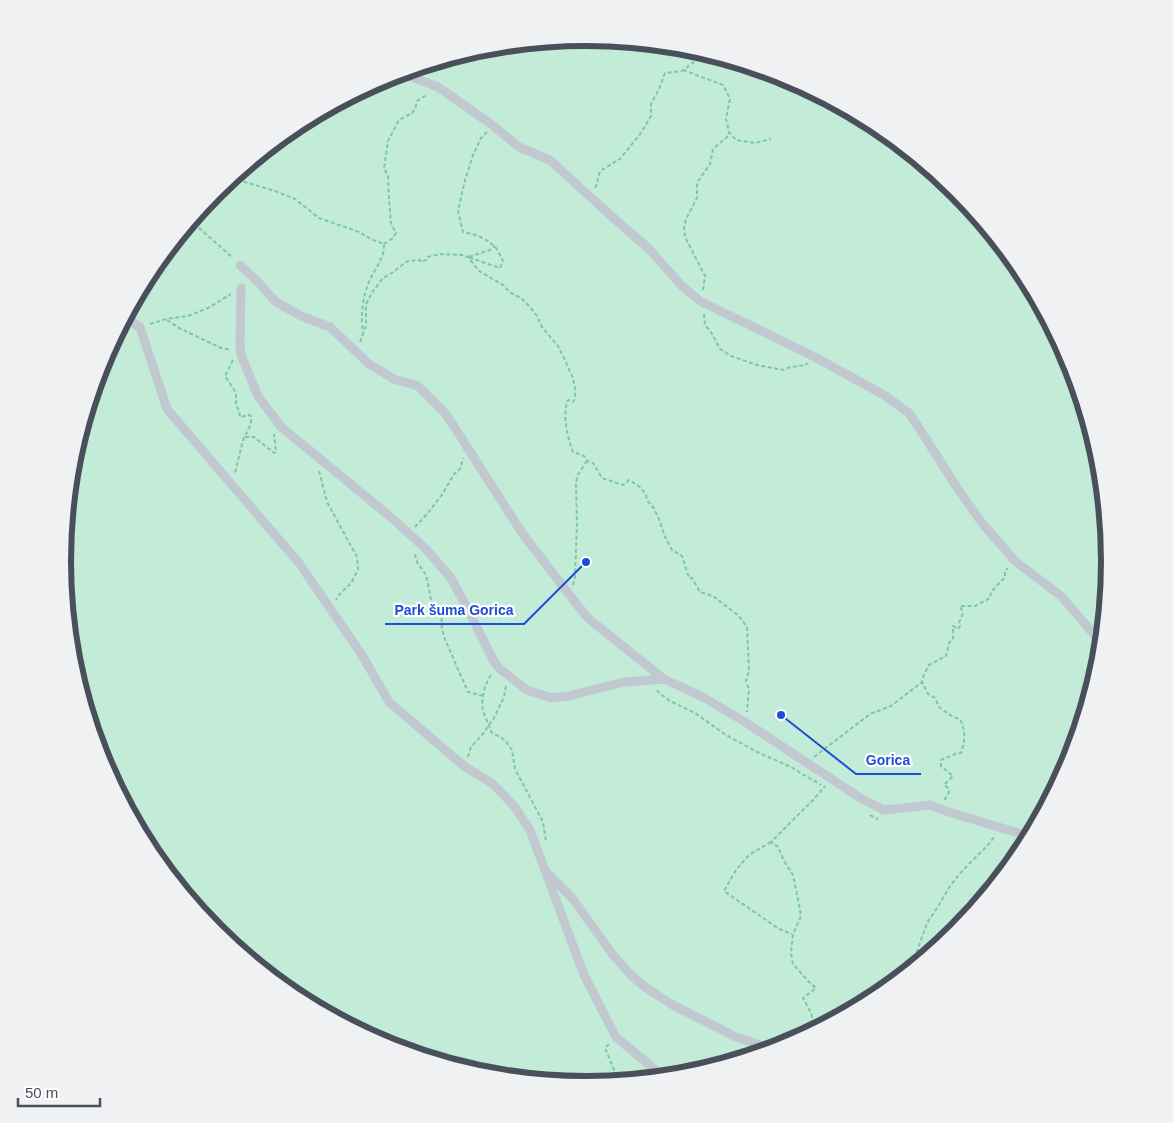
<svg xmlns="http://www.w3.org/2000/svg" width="1173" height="1123" viewBox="0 0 1173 1123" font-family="Arial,sans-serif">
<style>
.green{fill:#c2ecd7}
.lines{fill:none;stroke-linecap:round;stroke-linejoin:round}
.path{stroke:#7cc7ab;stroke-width:2;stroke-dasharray:4 2.5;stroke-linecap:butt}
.street{stroke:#c1c8d0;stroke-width:9}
.rim{fill:none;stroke:#49505b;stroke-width:6}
.leader{fill:none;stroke:#1d4ed8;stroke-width:2}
.callout-dot{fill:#1d4ed8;stroke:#fff;stroke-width:2}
.callout-label{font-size:14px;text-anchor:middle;font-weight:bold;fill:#1d4ed8;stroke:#fff;stroke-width:4.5;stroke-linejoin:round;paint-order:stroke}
</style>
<rect width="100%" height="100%" fill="#f2f0f0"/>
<!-- green -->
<circle class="green" cx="586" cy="562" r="522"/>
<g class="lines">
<!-- path -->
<g class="path">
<polyline points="683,70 723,85 730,99 726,119 729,132 736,140 755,143 771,139"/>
<path d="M 487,132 L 481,138 L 473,155 L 465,180 L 458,211 L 463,232 C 474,234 486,238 494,246 C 498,249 500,256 503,261 L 500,268 L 468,257 L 490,250 L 495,246"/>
<path d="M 231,178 L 275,191 L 295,199 L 319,218 L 359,232 L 373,240 L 384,244 C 385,258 375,268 370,280 C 363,293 360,318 363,332"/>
<polyline points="595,188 596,186 600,171 620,159 641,133 651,116 651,104 659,89 665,73 682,71 706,53"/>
<polyline points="196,215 199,228 233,258"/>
<polyline points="384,244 393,238 396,233 391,223 389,200 388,176 384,168 388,141 399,120 412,113 415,109 417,101 428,94"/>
<polyline points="703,290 705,276 685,237 684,229 686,219 697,198 697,183 710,164 713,149 728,136 729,132"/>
<path d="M 704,314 L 705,325 L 711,332 L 720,349 L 731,356 L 757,365 L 784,370 C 791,365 800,368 808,363"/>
<polyline points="167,320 179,328 223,349 230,349"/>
<polyline points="150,324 166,319 188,316 208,308 231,294"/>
<path d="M 360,342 L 366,325 L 366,304 L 373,291 L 383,278 L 392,273 L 402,265 L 408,261 L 420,260 L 421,262 L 426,260 L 427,257 L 441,254 L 462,255 L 468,257 L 479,271 L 503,285 L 511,293 L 521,298 L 530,307 L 537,316 L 542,327 L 558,346 L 563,356 L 573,378 L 575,389 L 575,399 L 573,402 L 569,400 L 567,401 C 563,419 567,435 573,452 L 584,456 L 587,461 L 593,463 L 602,478 L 623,485 L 629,480 L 640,487 L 646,495 L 647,500 L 653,507 L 659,519 L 665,537 L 672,550 L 682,556 L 689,578 L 692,578 L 700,592 L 713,596 L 739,616 L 747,627 L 749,671 L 746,681 L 749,689 L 747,712"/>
<polyline points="233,360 225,376 236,393 236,406 239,410 240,417 249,415 251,416 251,424 243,440 235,473"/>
<polyline points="245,437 254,437 274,453 276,452 274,434"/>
<polyline points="319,471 327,502 357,557 358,570 351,583 340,594 336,600"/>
<polyline points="415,527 428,513 443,493 454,474 460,469 463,458"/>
<polyline points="415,554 417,562 426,575 433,609 442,618 441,623 444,637 468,692 484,696"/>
<polyline points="573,585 575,577 577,522 576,486 577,476 587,461"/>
<path d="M 491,675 C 484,686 479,703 485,716 C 487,722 490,726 491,732 L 505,740 L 512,750 L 515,769 L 543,822 L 546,842"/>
<polyline points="657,690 659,693 670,701 695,713 726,735 759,753 789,766 821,785"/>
<polyline points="468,757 471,747 482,735 494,718 504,697 506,685"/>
<polyline points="814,757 870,714 891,706 922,682"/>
<path d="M 945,800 L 945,799 L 949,792 L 948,788 L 944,785 L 953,776 L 941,766 L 941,760 L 955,754 L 961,753 C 965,741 966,731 960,719 L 953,717 L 939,707 L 935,698 L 928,694 L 922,682 L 923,677 L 929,665 L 946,656 L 949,643 L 953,639 L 953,626 L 958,629 L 960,626 L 959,623 L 963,613 L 960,606 L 975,606 L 990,598 L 991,592 L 1005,577 L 1005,571 L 1008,568"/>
<polyline points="870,815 877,819 878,818"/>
<polyline points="771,842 749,855 736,870 724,891 779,929 792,934"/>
<polyline points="910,971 927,923 939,905 950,886 963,870 988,845 995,836"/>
<polyline points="818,1029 815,1026 811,1013 803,998 816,988 808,981 793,964 791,953 793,934 801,916 797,894 793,875 784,861 778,847 771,842 814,799 825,786"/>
<polyline points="609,1044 605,1048 619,1082"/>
</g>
<!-- street -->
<g class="street">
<polyline points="401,73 438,87 491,124 519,147 550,160 609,214 648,248 681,285 700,301 811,355 884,395 910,414 958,489 982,523 1015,561 1061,596 1093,633 1102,646"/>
<polyline points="240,265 257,281 276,302 301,316 330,327 369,364 394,379 418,386 446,414 522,533 578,606 589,619 664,679 703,697 745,722 862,799 884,810 930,805 949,812 1031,837"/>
<polyline points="241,288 240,346 241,355 258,396 281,427 313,453 394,520 426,549 451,578 472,617 493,660 500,669 513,679 527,690 552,698 569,696 624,682 664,679"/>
<polyline points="127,315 133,323 140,327 167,409 299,563 362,655 389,702 464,766 493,784 514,806 530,830 584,975 616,1037 665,1078"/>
<polyline points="96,740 107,763 120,794"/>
<polyline points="546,872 573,899 613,955 632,976 645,987 671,1004 736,1037 763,1046 777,1049"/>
</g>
</g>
<!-- crop -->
<path d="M0 0H1173V1123H0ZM71 561a515 515 0 1 1 1030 0a515 515 0 1 1-1030 0Z" fill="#f0f1f2" fill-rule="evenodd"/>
<path class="rim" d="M71 561a515 515 0 1 1 1030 0a515 515 0 1 1-1030 0Z"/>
<!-- callouts -->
<path class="leader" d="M586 562L524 624H385M781 715L856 774H921"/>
<g class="callout-dot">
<circle cx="586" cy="562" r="5"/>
<circle cx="781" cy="715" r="5"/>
</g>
<g class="callout-label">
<text x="454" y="615">Park šuma Gorica</text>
<text x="888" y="765">Gorica</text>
</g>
<!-- scale -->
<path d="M18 1098v8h82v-8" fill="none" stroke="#49505b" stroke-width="2.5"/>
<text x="25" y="1098" font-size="15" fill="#49505b" stroke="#ffffff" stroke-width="4" paint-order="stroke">50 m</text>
</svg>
